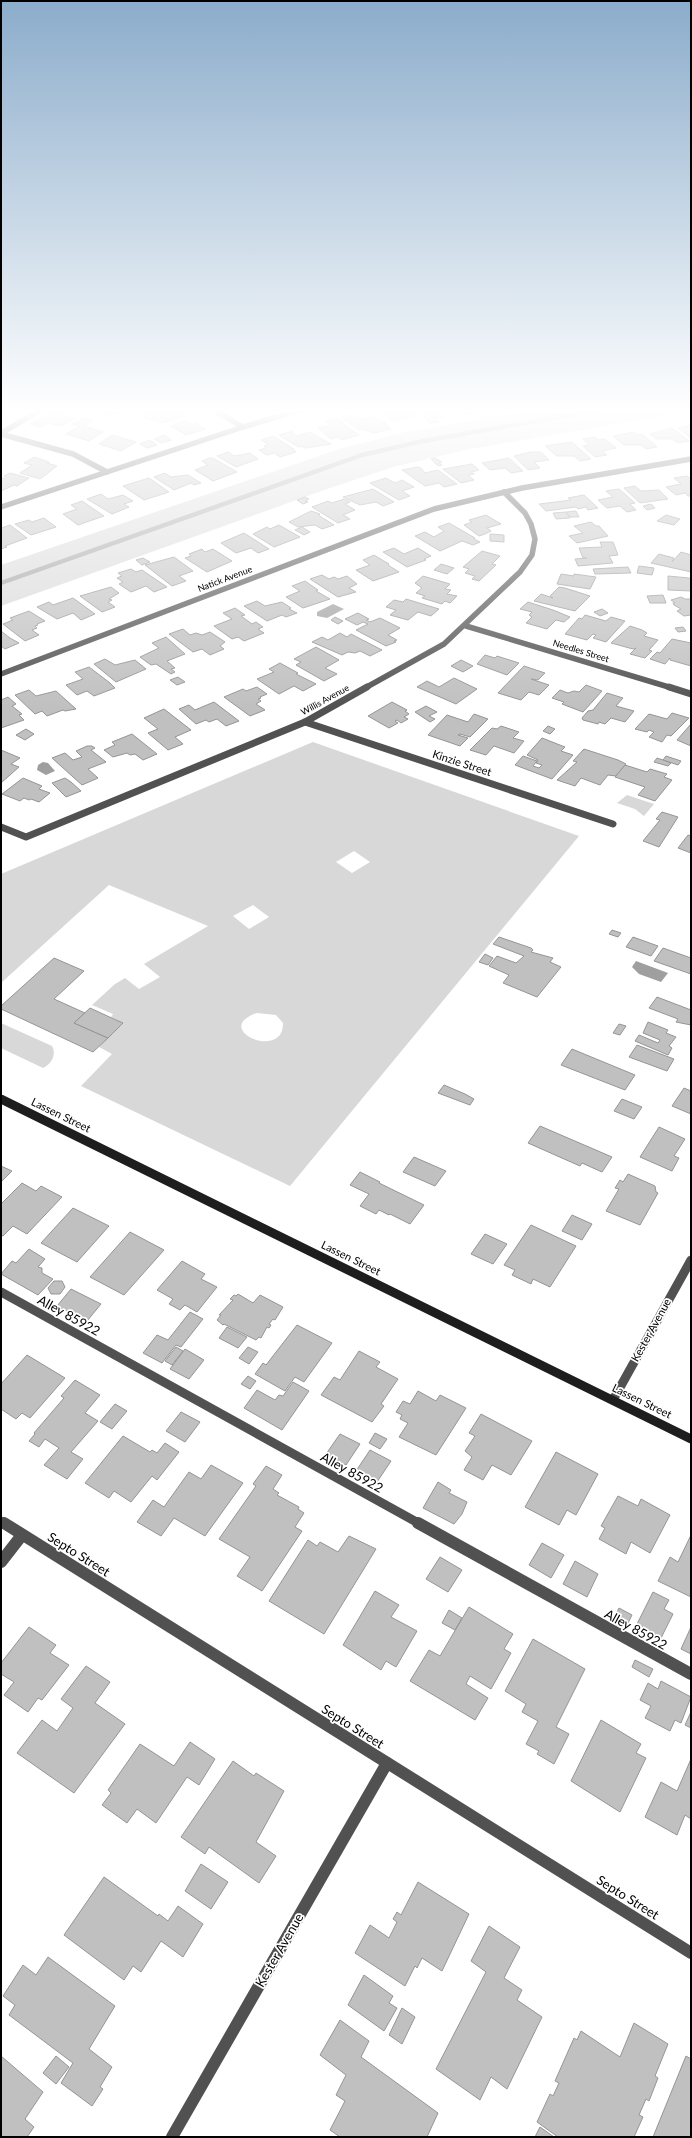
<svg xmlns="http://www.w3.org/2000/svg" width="692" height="2138" viewBox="0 0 692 2138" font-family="Lato,sans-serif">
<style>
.green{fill:#d8d8d8;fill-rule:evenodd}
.water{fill:#9f9f9f}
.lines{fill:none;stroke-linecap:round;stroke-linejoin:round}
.stream{stroke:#9f9f9f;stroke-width:4.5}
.building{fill:#c0c0c0;stroke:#959595}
.service-far2{stroke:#515151;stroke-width:5.5}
.service-far1{stroke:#515151;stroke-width:9}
.service{stroke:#515151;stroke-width:12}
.minor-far3{stroke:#515151;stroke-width:5.5}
.minor-far2{stroke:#515151;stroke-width:7}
.minor-far1{stroke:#515151;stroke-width:9}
.minor{stroke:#515151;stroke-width:12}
.secondary{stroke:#1e1e1e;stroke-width:9}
.labels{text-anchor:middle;stroke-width:3.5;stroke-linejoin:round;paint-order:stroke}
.far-street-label{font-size:9px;fill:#000;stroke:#fff}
.street-label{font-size:11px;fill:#000;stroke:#fff}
.near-street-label{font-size:13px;fill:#000;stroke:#fff}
</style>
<rect width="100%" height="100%" fill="#fff"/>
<!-- green -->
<g class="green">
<polygon points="542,408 691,408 691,411 465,450 393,467 327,489 1,606 1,565 342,448 402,433"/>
<path d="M 313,742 L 579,836 L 290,1186 L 81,1086 L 112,1054 L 99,1047 L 122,1023 L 111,1017 L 113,1014 L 92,1005 L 115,984 L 125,978 L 139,989 L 160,977 L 144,964 L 208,926 L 109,885 L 1,983 L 1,874 ZM 354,851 L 370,862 L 352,873 L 336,862 ZM 253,905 L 269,917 L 249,929 L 233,916 ZM 257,1013 L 276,1015 L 283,1023 C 284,1062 210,1029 257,1013 Z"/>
<polygon points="627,795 654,804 644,816 635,809 617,803"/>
<path d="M 1,1023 L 52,1046 C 57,1055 51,1064 43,1068 L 1,1048 Z"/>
</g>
<!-- water -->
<g class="water">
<polygon points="333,604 344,609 327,618 317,616 317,612"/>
<polygon points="43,762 48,763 55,771 46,775 37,770 38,765"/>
<polygon points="636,961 668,973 661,982 639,974 632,967"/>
</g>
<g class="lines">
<!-- stream -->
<polyline class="stream" points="1,583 362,455 423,441 611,408"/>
</g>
<!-- building -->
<g class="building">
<polygon points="123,408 122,409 125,412 105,416 98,409"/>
<polygon points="395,408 409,408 417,416 391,421 384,414 398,411"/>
<polygon points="414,408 445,408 447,411 440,412 444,417 436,418 439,422 430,423"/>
<polygon points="456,408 482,408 483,409 470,411 472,414 463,415"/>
<polygon points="160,410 168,414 177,411 185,416 162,423 140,416"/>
<polygon points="61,411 70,413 66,416 75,418 61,426 49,423 41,427 30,424 51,412 56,413"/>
<polygon points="353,414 359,419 374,417 381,422 384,421 387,424 384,424 391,429 374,433 362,429 359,430 341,417"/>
<polygon points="83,418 93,420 84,426 103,432 89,441 66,434 80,426 72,424"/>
<polygon points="337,418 344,423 342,423 359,435 342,440 338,437 331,439 318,428 331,425 325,421"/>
<polygon points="184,421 192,424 196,423 205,429 186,435 171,426"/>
<polygon points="691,425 691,438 678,428"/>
<polygon points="672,428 689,441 678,443 672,439 656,439 650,434"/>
<polygon points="293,431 291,432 297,436 310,432 331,444 305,448 301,446 298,447 279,435"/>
<polygon points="634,432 637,435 642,434 657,447 646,449 641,445 624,445 613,436"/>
<polygon points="112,435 136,442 121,451 99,444"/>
<polygon points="164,435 172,440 161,443 154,439"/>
<polygon points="273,436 294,449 292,449 296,452 280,457 274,453 267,455 263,453 259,450 266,448 264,446 268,444 261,440"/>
<polygon points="595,437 598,440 605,439 616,448 602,451 607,455 595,457 583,446 589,445 583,439"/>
<polygon points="150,440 157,445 147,448 140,444"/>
<polygon points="572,442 591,459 580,461 574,456 557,456 545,446"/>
<polygon points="228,452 234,456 250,453 258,459 236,467 217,456"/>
<polygon points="531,452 541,452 549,460 534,462 540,468 528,470 514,456"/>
<polygon points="34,457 49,462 47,463 57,466 40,479 20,473 32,465 24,463"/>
<polygon points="209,458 213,458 237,472 213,481 195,470 208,465 202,461"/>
<polygon points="435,458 442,462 439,463 442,465 438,466 431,459"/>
<polygon points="509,458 523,471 511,473 505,468 490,470 482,463"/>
<polygon points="472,464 479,470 471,472 474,474 468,475 474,480 461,483 443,469"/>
<polygon points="417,467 421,468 425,473 438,470 457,484 444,487 439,483 425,486 402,470"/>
<polygon points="10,473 29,478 17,486 14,485 1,491 1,477 4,479 6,477 4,476"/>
<polygon points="165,473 171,477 188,475 201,483 194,485 191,483 174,490 154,477"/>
<polygon points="687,476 691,479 691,496 688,496 685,493 676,495 666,487 681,484 674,478"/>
<polygon points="149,478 169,492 144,500 123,486"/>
<polygon points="386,478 395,483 402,480 414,487 402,491 410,496 399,500 370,483"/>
<polygon points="635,486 641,491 659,490 668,499 640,503 624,488"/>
<polygon points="373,489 394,502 383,506 376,502 360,505 343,497"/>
<polygon points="619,489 635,503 630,504 636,510 627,512 620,506 607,508 598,500 613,497 606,491"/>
<polygon points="101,494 108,499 123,495 133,501 124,504 129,507 112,514 87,499"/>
<polygon points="584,495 598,508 588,510 586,507 578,509 576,507 546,511 539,504 571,500 568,498"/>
<polygon points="305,497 309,499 305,501 308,502 303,504 297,500"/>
<polygon points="344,499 350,502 345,504 355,510 343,515 350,519 338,523 312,507 328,501 332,503"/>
<polygon points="82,501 104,516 78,525 63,514 77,509 71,505"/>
<polygon points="651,504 655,508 647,510 643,506"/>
<polygon points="311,511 320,514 318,515 334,525 322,529 315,525 298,527 289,522"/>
<polygon points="576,511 579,517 570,517 566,512"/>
<polygon points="566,512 570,518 556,519 553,513"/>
<polygon points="486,515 501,524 487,528 491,531 485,534 479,536 464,525 472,522 469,520"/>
<polygon points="666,515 680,519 674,525 657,521"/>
<polygon points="44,518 56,527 31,535 15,524 29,520 32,522"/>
<polygon points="591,522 596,526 599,526 608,536 577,543 569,536 583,533 574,526"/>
<polygon points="449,523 475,538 474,539 480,542 473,545 462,541 440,551 415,536 425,532 434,537 444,531 438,527"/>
<polygon points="10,525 27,538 5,546 7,547 1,549 1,528"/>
<polygon points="279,525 300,537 274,547 253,534 267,527 270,529"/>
<polygon points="302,527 310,532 304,535 295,530"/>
<polygon points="244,533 269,549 258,553 251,548 236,553 221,543"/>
<polygon points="490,534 504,535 504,542 490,541"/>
<polygon points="600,542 613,542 618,555 609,556 613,563 578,566 575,559 587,558 583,558 579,548 602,547"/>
<polygon points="394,548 404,554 418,548 431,556 424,559 426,560 407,567 383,552"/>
<polygon points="202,549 205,552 213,549 232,561 207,572 185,558 191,556 189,554"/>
<polygon points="482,551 500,556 492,564 496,565 479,581 472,579 475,576 465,573 469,569 463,567"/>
<polygon points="681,552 691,555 691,572 651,563 659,554 674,558 672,562"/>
<polygon points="374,555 389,564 388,565 399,572 373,581 356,570 370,565 363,560"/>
<polygon points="174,557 193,571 179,576 186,581 172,586 145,565"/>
<polygon points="143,558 150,562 142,565 136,560"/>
<polygon points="441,564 454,568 447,574 434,570"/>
<polygon points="639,566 654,568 652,575 637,573"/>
<polygon points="628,567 631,573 595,574 593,569"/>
<polygon points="131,569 136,572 142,570 167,587 154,592 146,586 131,592 119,584 123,582 117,578 122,576 118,573"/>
<polygon points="561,574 574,576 574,574 596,577 590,589 557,584"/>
<polygon points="322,575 329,579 334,577 338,579 347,576 357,584 349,588 356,592 338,597 310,579"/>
<polygon points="423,576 450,584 445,589 451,590 447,594 457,596 450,603 445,601 442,604 422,598 425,596 416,593 422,588 415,583"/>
<polygon points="668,576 689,578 691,580 691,591 668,590"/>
<polygon points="305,581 318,590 316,591 330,599 303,608 286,597 300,591 292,586"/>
<polygon points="111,587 119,593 109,599 112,600 108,602 115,607 102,612 80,596"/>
<polygon points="559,587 565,588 590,596 575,611 534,601 541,594 553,598 550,596"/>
<polygon points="663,595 666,603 650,603 647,596"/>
<polygon points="681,597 685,599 691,599 691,615 684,616 677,611 681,609 674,605 673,603 675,603 671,600"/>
<polygon points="73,598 95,614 81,620 73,613 57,619 37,607 49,602 53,605"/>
<polygon points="406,599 439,609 431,616 418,612 408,620 390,615 396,610 386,607 394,600 403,602"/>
<polygon points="257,601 265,606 282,602 291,608 289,609 297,613 286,617 282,615 267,621 244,606"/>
<polygon points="528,602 553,610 570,617 564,622 556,620 547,629 526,623 532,617 529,615 532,612 520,609"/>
<polygon points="235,608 245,615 241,616 252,624 256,622 263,627 258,629 264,633 244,641 238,637 232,639 214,626 232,619 223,613"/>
<polygon points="602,609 608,613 600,616 594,612"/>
<polygon points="29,611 45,621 37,624 38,625 35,626 37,628 32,630 39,635 25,641 3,624 13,620 10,618"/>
<polygon points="358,613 369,619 366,620 370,622 380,618 400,628 388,635 397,640 394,641 396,642 386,646 356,630 368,624 363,622 357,625 345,619"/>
<polygon points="585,615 606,621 611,617 625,621 606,642 593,638 596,635 593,634 587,640 565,634 579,618 582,619"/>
<polygon points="335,617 343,621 338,624 331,620"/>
<polygon points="630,626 642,630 647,633 644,636 658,640 649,650 652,651 645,658 630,654 636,648 633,649 611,643"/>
<polygon points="683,627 686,631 678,632 675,628"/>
<polygon points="183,629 190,635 196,633 202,635 210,632 225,642 220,646 224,649 210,655 202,649 193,652 169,634"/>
<polygon points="1,631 10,638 19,643 5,649 1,646"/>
<polygon points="340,633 347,637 351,634 382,650 370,656 360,651 355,653 348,652 342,655 312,642 322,637 328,640"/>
<polygon points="166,637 185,654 167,661 175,668 171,669 175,672 171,674 156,664 151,665 140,657 159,648 152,643"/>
<polygon points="672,639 691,643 691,666 670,660 670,658 665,664 650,659 657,652 660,653"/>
<polygon points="316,647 339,660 325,668 337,674 324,681 296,665 301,662 294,659"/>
<polygon points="485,655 495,658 497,656 519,663 507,675 477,664"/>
<polygon points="105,659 115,665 135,660 146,669 116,682 94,664"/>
<polygon points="461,660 473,666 463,672 451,666"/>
<polygon points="280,663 298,673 296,674 316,684 303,691 294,686 279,694 257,679 274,672 269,669"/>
<polygon points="524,666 545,673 538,680 531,679 549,685 539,695 529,692 521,700 498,693"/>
<polygon points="89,667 110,683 115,688 94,696 87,691 77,695 66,685 83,679 75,672"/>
<polygon points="178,677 185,682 177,685 170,680"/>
<polygon points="454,678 477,689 456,704 417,687 427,681 439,687"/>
<polygon points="586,685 602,691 583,712 562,704 564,702 552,698 560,690 568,693 574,691 579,692"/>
<polygon points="257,687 267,694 260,697 261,698 258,699 261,701 256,704 265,710 250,716 224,697 243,689 246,691"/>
<polygon points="29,690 36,696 56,691 76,709 65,711 63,710 47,716 42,711 35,714 15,695"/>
<polygon points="607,693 623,698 616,706 634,711 625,722 611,718 605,724 599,722 598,724 583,720 582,718 588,711 593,710"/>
<polygon points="8,697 16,704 12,706 22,714 19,715 24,720 1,728 1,700"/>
<polygon points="214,702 239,721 226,726 217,719 209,722 206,720 196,724 179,709 189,705 195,710"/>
<polygon points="392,702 407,710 405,711 409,714 404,717 408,719 401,723 397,720 395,721 398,723 389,728 368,716"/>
<polygon points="426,706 437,712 429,716 435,719 430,722 415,712"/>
<polygon points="164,709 191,730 175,737 183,744 168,750 148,733 158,729 144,718"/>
<polygon points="672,713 689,718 671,736 667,735 662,742 649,737 654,732 649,730 647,732 635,729 649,714 667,719"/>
<polygon points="474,714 488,719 470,737 460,734 458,735 468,738 460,746 428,735 447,715 468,722"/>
<polygon points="691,724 691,746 677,740"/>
<polygon points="501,726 519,732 513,738 524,741 514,753 494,746 486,755 470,750 492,728 497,729"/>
<polygon points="548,726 555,729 550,734 543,731"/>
<polygon points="26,729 34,734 25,740 16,735"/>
<polygon points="132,734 157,754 143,760 135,754 130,755 127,753 113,757 104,750 115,745 112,742"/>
<polygon points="542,738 565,747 561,751 573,755 552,779 515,765 523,756 537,761 533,766 539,768 542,765 536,763 538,760 527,755"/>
<polygon points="87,746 92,746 95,748 91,750 106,762 88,769 98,778 82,785 52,758 65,753 73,760 82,757 76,751"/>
<polygon points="584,749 618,760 626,764 616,776 608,775 600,785 581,778 575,786 557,780 577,762 573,761"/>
<polygon points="1,750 20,758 11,764 19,767 1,783"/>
<polygon points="666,756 681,761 678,765 663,760"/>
<polygon points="657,758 663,760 671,763 668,766 654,762"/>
<polygon points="625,765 647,772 650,769 667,774 664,777 672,780 655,801 638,795 645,787 615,777"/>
<polygon points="23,778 42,786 39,789 50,793 39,802 31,799 29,800 24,798 20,801 2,794"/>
<polygon points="65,778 71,782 81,791 66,797 52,783"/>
<polygon points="662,812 678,817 659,847 643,841 660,820 656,819"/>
<polygon points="688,835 691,836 691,853 678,848"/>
<polygon points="612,930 621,933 618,937 609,934"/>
<polygon points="499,937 531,948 533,950 531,952 553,958 550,962 561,967 537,997 503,983 509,975 489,966 497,956 516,963 524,956 493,944"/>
<polygon points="633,937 658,946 651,956 626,947"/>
<polygon points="663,948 691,958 691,974 654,961"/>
<polygon points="485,954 493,958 488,965 479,962"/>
<polygon points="54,958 84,971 54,999 85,1013 74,1023 108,1038 93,1052 1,1009 1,1006"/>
<polygon points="657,997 691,1010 691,1025 676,1022 678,1019 649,1008"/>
<polygon points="90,1008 116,1020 123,1023 108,1038 74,1023"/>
<polygon points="648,1022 668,1030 666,1033 676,1037 669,1046 672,1048 668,1055 635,1041 639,1035 658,1043 660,1040 643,1033"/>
<polygon points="619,1024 626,1026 620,1035 613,1033"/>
<polygon points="637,1045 674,1059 667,1071 629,1057"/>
<polygon points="572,1049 635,1075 625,1090 561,1065"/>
<polygon points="444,1085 465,1094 474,1099 470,1105 438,1093"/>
<polygon points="684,1088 691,1091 691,1114 672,1106"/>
<polygon points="622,1099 642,1107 634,1119 614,1111"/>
<polygon points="540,1126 612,1157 602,1172 582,1163 580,1166 528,1143"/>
<polygon points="659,1127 685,1139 674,1156 679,1158 672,1171 640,1157"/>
<polygon points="414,1157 446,1171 435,1186 403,1172"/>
<polygon points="1,1166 12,1171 1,1182"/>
<polygon points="360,1172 380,1182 379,1183 424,1205 410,1224 390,1214 389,1215 379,1210 376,1214 360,1206 369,1194 350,1185"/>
<polygon points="628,1174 655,1186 656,1192 658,1193 640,1225 606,1211 619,1189 615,1188 620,1180 623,1182"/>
<polygon points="22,1183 36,1191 41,1186 62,1197 27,1234 13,1226 3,1236 1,1235 1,1204"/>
<polygon points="73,1208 109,1226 77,1262 41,1243"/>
<polygon points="572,1215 592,1224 582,1240 562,1231"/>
<polygon points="531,1225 576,1246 550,1287 533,1279 531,1284 512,1275 515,1270 504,1265"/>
<polygon points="130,1232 164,1250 124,1295 90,1277"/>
<polygon points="485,1234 507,1244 493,1264 471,1254"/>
<polygon points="29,1249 45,1259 38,1267 42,1268 42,1273 53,1279 38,1295 1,1274 12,1261 16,1263"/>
<polygon points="182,1261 205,1274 201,1279 217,1287 197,1312 185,1305 180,1310 169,1304 173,1299 157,1290"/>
<polygon points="54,1281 62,1281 65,1287 60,1294 51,1294 48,1288"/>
<polygon points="71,1289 101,1304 87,1321 57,1306"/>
<polygon points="238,1294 253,1303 260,1295 283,1307 275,1320 273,1319 269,1324 271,1325 269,1328 267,1327 261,1338 259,1337 256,1340 224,1324 223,1325 217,1320 221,1315 219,1315 233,1300 230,1299 234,1295 236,1296"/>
<polygon points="190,1312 203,1319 181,1347 176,1345 162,1363 143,1353 157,1335 168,1340"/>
<polygon points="297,1325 332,1343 304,1382 295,1377 285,1391 255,1374 263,1363 266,1365"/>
<polygon points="227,1327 247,1337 238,1348 219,1338"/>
<polygon points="176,1347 183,1351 172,1365 165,1361"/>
<polygon points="248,1347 258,1352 249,1364 239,1358"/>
<polygon points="185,1349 204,1360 189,1379 170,1369"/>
<polygon points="359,1351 380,1362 376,1367 398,1379 381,1404 384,1406 372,1422 321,1395 334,1377 340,1380"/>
<polygon points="27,1355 65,1378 30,1418 22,1413 16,1419 1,1409 1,1384"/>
<polygon points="248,1376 256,1381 250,1389 241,1384"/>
<polygon points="75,1380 100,1395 85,1413 98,1421 71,1452 83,1459 67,1479 44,1465 59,1448 45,1439 39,1447 29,1441 35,1434 34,1433 64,1398 61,1396"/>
<polygon points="293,1382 309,1391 282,1430 244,1408 257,1390 275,1400 279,1395 283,1396"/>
<polygon points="418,1391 436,1401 440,1395 466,1408 436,1455 399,1437 408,1423 400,1419 402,1415 396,1412 403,1401 410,1404"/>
<polygon points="115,1404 127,1411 112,1429 100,1422"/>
<polygon points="181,1412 200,1422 185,1442 166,1431"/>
<polygon points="481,1414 532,1441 511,1475 492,1465 483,1480 464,1470 472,1457 465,1451 475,1436 469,1433"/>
<polygon points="375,1433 387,1439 380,1449 369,1443"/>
<polygon points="340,1434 360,1444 346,1465 326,1454"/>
<polygon points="123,1436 150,1452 152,1450 157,1453 165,1443 179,1452 157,1480 152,1476 131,1502 114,1491 109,1498 85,1483"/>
<polygon points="370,1450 391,1461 377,1482 356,1471"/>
<polygon points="556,1452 598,1474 576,1515 567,1510 559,1525 525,1507"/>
<polygon points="211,1465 243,1483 205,1536 174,1518 161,1536 137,1522 153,1500 164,1507 189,1472 201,1479"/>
<polygon points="266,1466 282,1475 273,1489 279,1493 277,1495 299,1507 298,1509 304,1513 295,1527 302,1531 262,1591 237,1576 250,1557 219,1539 256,1486 253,1484"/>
<polygon points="438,1482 451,1490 449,1493 467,1502 462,1514 454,1524 423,1508"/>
<polygon points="618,1496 638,1506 641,1499 670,1515 650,1553 631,1542 626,1554 599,1539 605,1528 601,1526"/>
<polygon points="691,1535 691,1597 658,1581 670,1557 678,1562"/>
<polygon points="349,1536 376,1549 324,1634 269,1601 308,1540 317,1546 320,1542 338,1552"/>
<polygon points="542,1543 564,1555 551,1578 529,1565"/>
<polygon points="440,1557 462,1570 448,1592 426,1579"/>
<polygon points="575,1561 598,1574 587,1597 563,1584"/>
<polygon points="375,1591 399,1605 391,1617 417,1631 396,1667 386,1661 381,1670 343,1645"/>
<polygon points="653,1592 669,1600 664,1609 673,1614 661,1638 637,1624"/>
<polygon points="469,1607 513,1634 504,1649 511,1653 491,1689 470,1676 466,1684 488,1698 475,1720 410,1681 429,1650 440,1656"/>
<polygon points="619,1608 632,1615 628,1623 615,1616"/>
<polygon points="449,1610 462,1618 455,1630 442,1623"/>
<polygon points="29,1627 56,1645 50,1653 69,1665 42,1700 38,1698 28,1712 4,1695 14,1682 1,1674 1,1663"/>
<polygon points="691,1627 691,1654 681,1649"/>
<polygon points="533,1639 585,1669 556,1727 569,1734 554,1764 537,1754 539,1751 526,1744 538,1721 522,1712 526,1704 505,1691"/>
<polygon points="635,1660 653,1669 649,1677 632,1667"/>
<polygon points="86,1666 110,1682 95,1703 125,1724 74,1793 17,1753 42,1720 57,1731 73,1708 61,1699"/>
<polygon points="661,1681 691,1697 681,1723 675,1720 670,1731 645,1718 651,1706 640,1700 648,1683 658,1689"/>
<polygon points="691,1712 691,1728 685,1725"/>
<polygon points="601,1720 641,1744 636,1753 646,1758 620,1812 571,1781"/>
<polygon points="190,1742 215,1759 199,1785 187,1777 156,1823 137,1809 127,1823 102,1805 111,1793 108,1790 140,1744 174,1766"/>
<polygon points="691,1759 691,1819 685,1815 677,1835 645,1817 661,1782 677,1791"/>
<polygon points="233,1761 254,1776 256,1773 284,1791 256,1842 276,1856 259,1883 209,1847 205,1854 181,1837"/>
<polygon points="201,1864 228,1882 211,1909 185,1891"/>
<polygon points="104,1877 158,1916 159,1914 168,1921 178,1906 203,1924 183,1957 161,1941 141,1972 133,1966 124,1980 64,1935"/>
<polygon points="418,1882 469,1914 442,1971 422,1958 417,1968 415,1966 405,1986 355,1953 370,1925 389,1938 397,1922 393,1919 397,1912 401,1915"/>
<polygon points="489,1926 520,1947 504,1978 522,1990 517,2000 542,2017 507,2089 491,2077 480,2100 436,2069 486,1972 471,1961"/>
<polygon points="48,1957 115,2006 89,2049 112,2067 100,2087 103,2089 92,2106 61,2083 73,2063 9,2015 15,2005 3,1996 23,1965 36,1975"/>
<polygon points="364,1975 393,1996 389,2003 397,2008 384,2031 348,2005"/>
<polygon points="402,2008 415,2017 402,2044 389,2035"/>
<polygon points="340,2020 369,2041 361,2057 438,2113 427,2137 340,2137 330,2130 345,2101 336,2095 346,2075 320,2055"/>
<polygon points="634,2023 668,2044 655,2076 658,2078 649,2101 646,2099 639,2115 643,2117 634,2137 558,2137 537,2122 550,2094 553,2096 559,2083 555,2081 574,2038 577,2040 581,2031 620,2057"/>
<polygon points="1,2056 43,2092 25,2119 34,2127 27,2137 1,2137"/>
<polygon points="56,2056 69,2067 56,2084 43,2073"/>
<polygon points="686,2056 691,2059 691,2137 653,2137"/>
<polygon points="540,2127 554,2137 535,2137"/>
</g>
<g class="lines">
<!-- service-far2 -->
<polyline class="service-far2" points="1,433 44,408"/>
<!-- service-far1 -->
<polyline class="service-far1" points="1,1292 420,1524"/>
<!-- service -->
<polyline class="service" points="418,1523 691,1674"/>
<!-- minor-far3 -->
<g class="minor-far3">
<polyline points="210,408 243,427"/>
<polyline points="1,434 73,454 107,472"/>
<polyline points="1,507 243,427 307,408"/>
<polyline points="466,626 672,688"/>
<polyline points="1,674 434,509 522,488 691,459"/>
<polyline points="365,688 444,644 520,572 532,555 535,539 531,524 525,513 504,492"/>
</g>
<!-- minor-far2 -->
<g class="minor-far2">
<polyline points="669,687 691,694"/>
<polyline points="305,722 613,824"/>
<polyline points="1,827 26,837 305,722 367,687"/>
</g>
<!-- minor-far1 -->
<g class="minor-far1">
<polyline points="613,1400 691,1260"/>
<polyline points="1,1521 6,1524"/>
</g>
<!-- minor -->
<g class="minor">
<polyline points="4,1523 691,1953"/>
<polyline points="1,1562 22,1535"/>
<polyline points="172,2137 387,1763"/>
</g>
<!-- secondary -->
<polyline class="secondary" points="1,1099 691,1439"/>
</g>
<!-- sky -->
<linearGradient id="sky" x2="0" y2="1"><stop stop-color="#8baccb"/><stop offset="0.58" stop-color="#fff"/><stop offset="1" stop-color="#fff" stop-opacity="0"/></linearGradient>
<rect width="692" height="708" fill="url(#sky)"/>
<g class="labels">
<!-- far-street labels -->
<g class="far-street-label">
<text transform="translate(225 579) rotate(-21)" y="3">Natick Avenue</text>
<text transform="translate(581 651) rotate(17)" y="3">Needles Street</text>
<text transform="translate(325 700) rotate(-29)" y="3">Willis Avenue</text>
</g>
<!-- street labels -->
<g class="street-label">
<text transform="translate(462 763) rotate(18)" y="4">Kinzie Street</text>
<text transform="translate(61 1115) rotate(26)" y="4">Lassen Street</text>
<text transform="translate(351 1258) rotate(26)" y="4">Lassen Street</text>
<text transform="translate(651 1330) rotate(-61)" y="4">Kester Avenue</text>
<text transform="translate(642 1401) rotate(26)" y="4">Lassen Street</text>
</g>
<!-- near-street labels -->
<g class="near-street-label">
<text transform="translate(69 1315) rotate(29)" y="5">Alley 85922</text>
<text transform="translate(352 1472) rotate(29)" y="5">Alley 85922</text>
<text transform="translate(79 1554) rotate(32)" y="5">Septo Street</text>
<text transform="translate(636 1629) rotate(29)" y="5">Alley 85922</text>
<text transform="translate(353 1726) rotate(32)" y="5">Septo Street</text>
<text transform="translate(628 1897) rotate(32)" y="5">Septo Street</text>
<text transform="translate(279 1950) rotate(-60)" y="5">Kester Avenue</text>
</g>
</g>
<!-- border -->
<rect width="692" height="2138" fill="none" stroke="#000000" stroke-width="4"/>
</svg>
